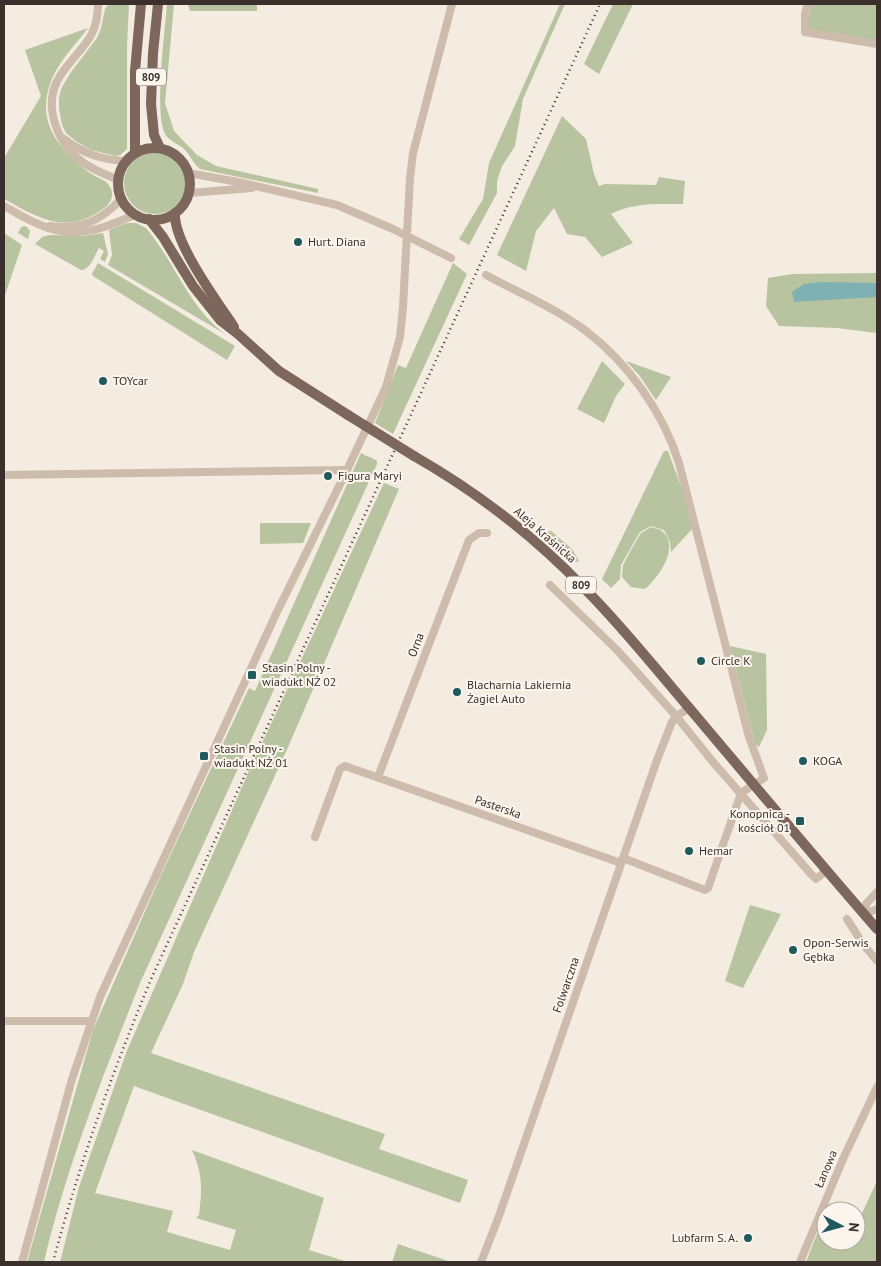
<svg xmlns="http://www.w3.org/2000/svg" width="881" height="1266" viewBox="0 0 881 1266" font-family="'PT Sans',sans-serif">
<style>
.green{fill:#b8c4a0}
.water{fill:#7fb0b2}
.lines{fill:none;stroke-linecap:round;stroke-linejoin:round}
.minor{stroke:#cdbbac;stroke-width:8}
.major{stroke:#7d675c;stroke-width:10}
.rail{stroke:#3b302b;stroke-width:2.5;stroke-dasharray:1 4;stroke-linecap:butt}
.major-bridge{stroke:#7d675c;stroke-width:10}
.poi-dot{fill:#1f5a5e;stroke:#fbf5ee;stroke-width:2}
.labels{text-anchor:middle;stroke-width:4;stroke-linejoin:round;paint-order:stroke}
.shield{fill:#fbf5ee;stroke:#756b66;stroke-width:1}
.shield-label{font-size:11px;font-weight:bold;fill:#3b302b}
.poi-label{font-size:12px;fill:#3b302b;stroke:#fbf5ee;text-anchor:start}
.street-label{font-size:12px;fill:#3b302b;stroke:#fbf5ee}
</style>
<rect width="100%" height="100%" fill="#f4ebe1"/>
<!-- green -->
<g class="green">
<polygon points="109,4 129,4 127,46 127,149 120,155 116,156 91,150 77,142 66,133 62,125 59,108 59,97 62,87 71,72 97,38 101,28 105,9"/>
<path d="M 167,4 L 174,4 L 165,103 L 174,131 L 197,155 L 216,166 L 318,189 L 318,193 L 200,169 C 194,164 191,157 186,151 C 180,144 170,142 165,134 C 154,114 165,30 167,4 Z"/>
<polygon points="188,4 257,4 257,11 190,11"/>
<polygon points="560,4 565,4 523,99 515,146 502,166 497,181 497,193 469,245 459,239 483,199 489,163"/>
<polygon points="613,4 633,4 599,74 584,64"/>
<polygon points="811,4 877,4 876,41 810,30 808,25"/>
<path d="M 88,28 C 75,45 57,63 50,84 C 36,124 60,150 90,173 C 98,179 109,179 112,192 C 113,200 108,206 101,210 C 66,236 37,217 4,199 L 4,158 L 41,96 L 25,50 Z"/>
<path d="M 562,116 L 586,139 L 594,174 L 599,186 L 605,184 L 656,185 L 659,177 L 685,181 L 683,204 C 658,204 634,202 611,214 L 633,243 L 602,257 L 585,237 L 567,234 L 554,208 L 536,231 L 526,271 L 497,255 Z"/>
<circle cx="155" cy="183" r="31"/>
<path d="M 127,223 L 136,223 L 146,228 C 175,262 187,305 225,334 L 108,265 L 112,255 L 109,230 Z"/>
<polygon points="25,226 27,227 30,231 28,239 18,233 21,227"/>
<polygon points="4,233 22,245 4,298"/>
<path d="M 103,233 L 108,254 L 105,262 L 100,259 L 104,251 L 99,248 C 94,256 91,269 81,270 L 35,244 L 42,237 L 49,235 L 83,236 Z"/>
<polygon points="98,263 235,346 227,360 93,276 92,274"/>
<polygon points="453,263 467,274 393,434 375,423 398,365 406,368"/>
<polygon points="877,273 877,333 837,328 779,326 766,306 768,278 793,274"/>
<polygon points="602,361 625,384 616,396 604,423 577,409"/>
<polygon points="626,361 671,377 656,400 639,375"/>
<polygon points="664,451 668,451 685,497 692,529 671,552 670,542 664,530 651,526 640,532 621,565 620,579 611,588 602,579"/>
<path d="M 361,453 C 367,457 372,457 377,461 L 377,464 L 140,983 C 104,1073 66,1168 44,1262 L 27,1262 L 93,1030 L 161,875 L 249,688 L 255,691 Z"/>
<path d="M 384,483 L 399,489 L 289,745 L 194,952 L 183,984 L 151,1053 L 385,1134 L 379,1149 L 468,1180 L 460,1203 L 134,1086 L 95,1193 L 173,1211 L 167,1232 L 230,1250 L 236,1230 L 196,1218 L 199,1215 C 202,1189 203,1175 192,1150 L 324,1198 L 309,1250 L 348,1262 L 60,1262 L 79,1187 L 126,1053 L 249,771 Z"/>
<polygon points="260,523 311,523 303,543 260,544"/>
<path d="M 651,527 C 654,528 660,529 662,531 C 681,547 658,578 645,589 L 631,587 L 622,577 L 623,565 L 631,550 L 641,533 Z"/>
<polygon points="551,531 572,549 579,561 572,563 549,540 546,532"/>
<polygon points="730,646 766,654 767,730 759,747 755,744"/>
<polygon points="750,905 781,914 743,988 725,981"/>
<polygon points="877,1181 877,1262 806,1262 822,1221 826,1222 826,1241 856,1241 856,1226"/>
<polygon points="398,1244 451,1262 392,1262"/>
</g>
<!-- water -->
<polygon class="water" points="822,282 877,283 877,297 794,302 792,292 804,284"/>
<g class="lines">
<!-- minor -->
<g class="minor">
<path d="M 98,4 C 98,41 78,48 60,76 C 41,106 58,145 84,163 C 95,171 107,175 119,180"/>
<polyline points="808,4 805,14 805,32 877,44"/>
<path d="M 64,139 C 84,154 102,160 126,161"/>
<polyline points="188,173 238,182 337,205 393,229 451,258"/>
<polyline points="189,193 252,188"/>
<path d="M 4,206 C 41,227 64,241 107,226 C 117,223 126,217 137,215"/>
<path d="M 50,226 C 81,230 101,221 122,198"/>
<path d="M 486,275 C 519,293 555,308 586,331 C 628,363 663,412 679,463 L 749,737 L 764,778 L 741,793 L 708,888 L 705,890 L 623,858"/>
<polyline points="4,475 347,470"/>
<polyline points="550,585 617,650 676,716 713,762 811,874 816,879 827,870"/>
<polyline points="378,777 469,540 479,533 487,533"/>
<polyline points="315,837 340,769 345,766 621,863"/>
<polyline points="877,892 866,904 864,914 877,909"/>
<polyline points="847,919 863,944 877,961"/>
<polyline points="4,1021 91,1021"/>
<polyline points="22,1262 72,1079 100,997 276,614 347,470 386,387 400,337 403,307 410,178 413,153 452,4"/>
<polyline points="481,1262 499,1216 657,760 672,722 676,716 690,708"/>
<polyline points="800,1262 843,1159 877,1087"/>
</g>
<!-- major -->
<g class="major">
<polyline points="158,4 153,53 151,104 154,135 160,148"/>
<circle cx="154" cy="184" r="36"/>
<polyline points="135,153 135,71 141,4"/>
<path d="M 175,213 C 173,242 217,301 234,327"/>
<polyline points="149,219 163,237 193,286 220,320 238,334 279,371 348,415"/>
<path d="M 414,456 C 477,492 534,536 584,588 C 624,628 659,673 696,716 C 756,787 816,859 877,929"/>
</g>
<!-- rail -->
<path class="rail" d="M 53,1262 C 79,1165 113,1070 152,977 L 600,4"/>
<!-- major-bridge -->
<polyline class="major-bridge" points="348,415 414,456"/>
</g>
<!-- markers -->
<g class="poi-dot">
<circle cx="298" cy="242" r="5"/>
<circle cx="103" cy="381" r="5"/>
<circle cx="328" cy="476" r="5"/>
<circle cx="701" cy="661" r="5"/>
<rect x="247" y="670" width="10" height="10" rx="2.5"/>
<circle cx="457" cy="692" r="5"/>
<rect x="199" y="751" width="10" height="10" rx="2.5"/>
<circle cx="803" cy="761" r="5"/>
<rect x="795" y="816" width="10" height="10" rx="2.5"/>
<circle cx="689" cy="851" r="5"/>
<circle cx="793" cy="950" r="5"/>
<circle cx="748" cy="1238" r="5"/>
</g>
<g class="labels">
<!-- shield labels -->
<g class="shield">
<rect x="136" y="68.5" width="30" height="17" rx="4"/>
<rect x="566" y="576.5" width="30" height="17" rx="4"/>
</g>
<g class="shield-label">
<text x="151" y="81">809</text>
<text x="581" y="589">809</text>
</g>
<!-- poi labels -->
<g class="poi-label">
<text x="308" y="246">Hurt. Diana</text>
<text x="113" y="385">TOYcar</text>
<text x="338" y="480">Figura Maryi</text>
<text x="711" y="665">Circle K</text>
<text x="262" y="672">Stasin Polny -<tspan x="262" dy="14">wiadukt NŻ 02</tspan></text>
<text x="467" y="689">Blacharnia Lakiernia<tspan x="467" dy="14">Żagiel Auto</tspan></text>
<text x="214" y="753">Stasin Polny -<tspan x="214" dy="14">wiadukt NŻ 01</tspan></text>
<text x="813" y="765">KOGA</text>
<text x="790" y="818" text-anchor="end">Konopnica -<tspan x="790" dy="14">kościół 01</tspan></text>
<text x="699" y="855">Hemar</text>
<text x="803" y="947">Opon-Serwis<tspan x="803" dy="14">Gębka</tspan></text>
<text x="738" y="1242" text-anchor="end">Lubfarm S. A.</text>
</g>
<!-- street labels -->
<g class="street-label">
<text transform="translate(545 535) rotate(41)" y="4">Aleja Kraśnicka</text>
<text transform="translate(416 645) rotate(-69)" y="4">Orna</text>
<text transform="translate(498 807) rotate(19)" y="4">Pasterska</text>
<text transform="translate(566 985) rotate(-71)" y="4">Folwarczna</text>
<text transform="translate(826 1169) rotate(-67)" y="4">Łanowa</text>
</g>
</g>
<!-- border -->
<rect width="881" height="1266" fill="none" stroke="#3b302b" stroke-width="10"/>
<!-- north arrow -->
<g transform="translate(841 1226) rotate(96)"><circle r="24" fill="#fbf5ee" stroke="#aea6a0"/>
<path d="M0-4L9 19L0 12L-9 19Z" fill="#1f5a5e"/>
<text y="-8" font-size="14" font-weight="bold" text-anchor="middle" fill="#3b302b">N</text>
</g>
</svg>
